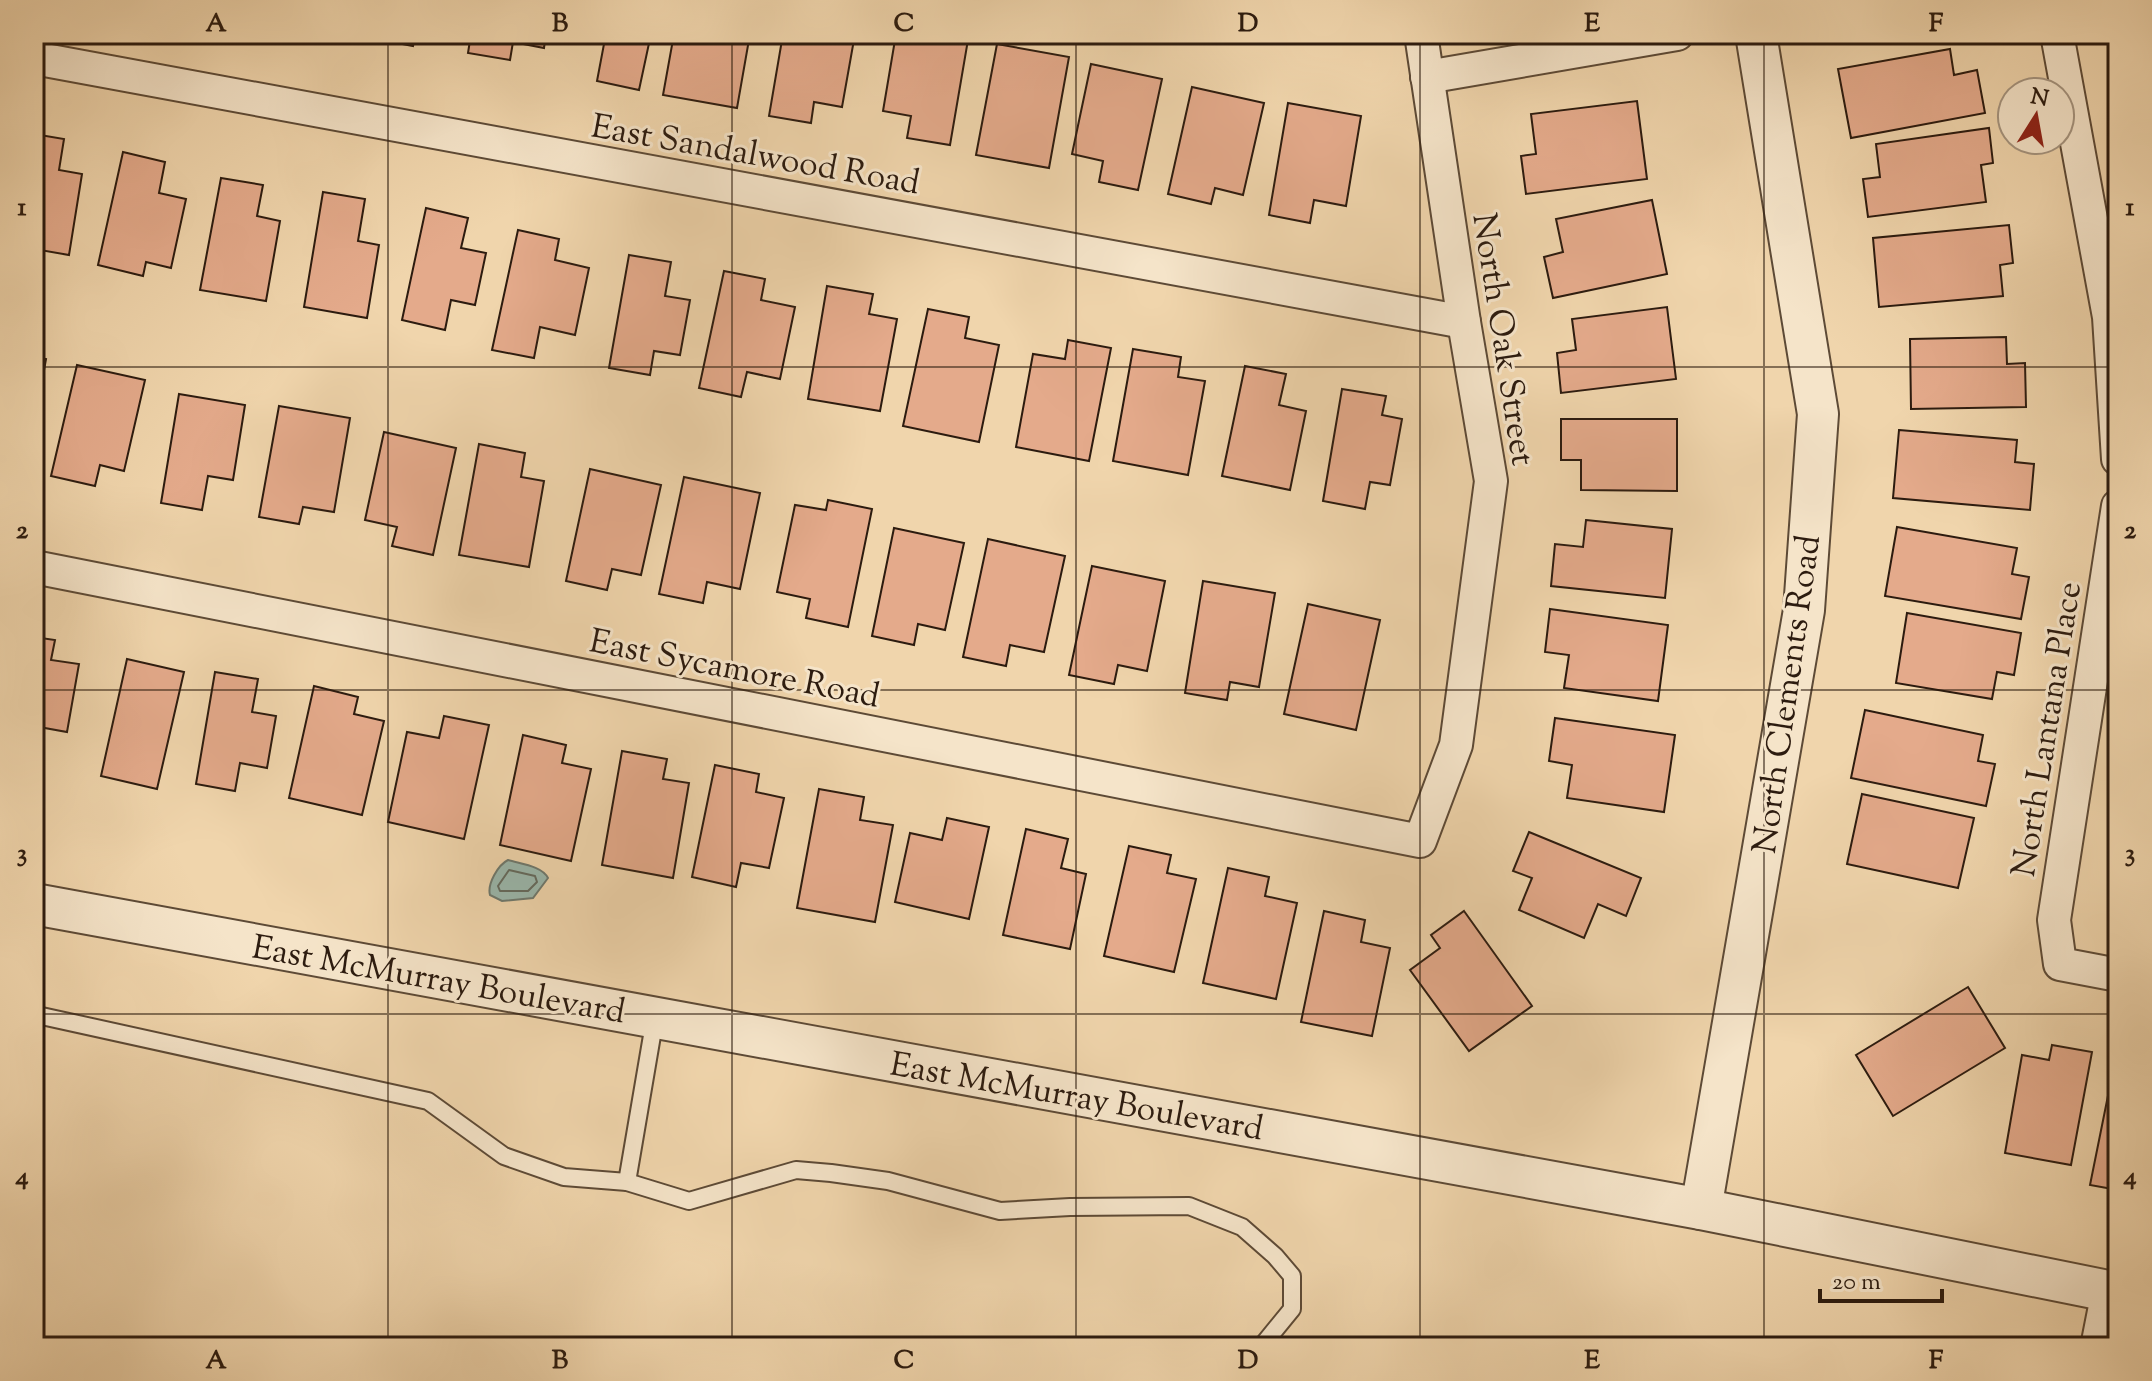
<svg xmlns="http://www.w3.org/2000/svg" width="2152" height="1381" viewBox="0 0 2152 1381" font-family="'Sorts Mill Goudy',serif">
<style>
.water{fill:#9ab8ad;stroke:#6e796e;stroke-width:2}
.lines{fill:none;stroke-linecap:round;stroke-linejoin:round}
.shore{stroke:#636a5e;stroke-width:2}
.building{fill:#e4aa8b;stroke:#2c1b0f;stroke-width:2}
.service-casing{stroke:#5d4a36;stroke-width:20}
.minor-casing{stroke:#5d4a36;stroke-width:36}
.tertiary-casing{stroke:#5d4a36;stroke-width:44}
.service{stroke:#f5e4c9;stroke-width:16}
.minor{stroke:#f5e4c9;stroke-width:32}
.tertiary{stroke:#f5e4c9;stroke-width:40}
.grid{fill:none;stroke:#2c1b0f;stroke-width:2;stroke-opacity:0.55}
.labels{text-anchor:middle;stroke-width:6;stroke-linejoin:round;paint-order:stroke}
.street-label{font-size:34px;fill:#2c1b0f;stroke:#f5e4c9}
.neatline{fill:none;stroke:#2c1b0f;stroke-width:3}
.grid-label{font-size:26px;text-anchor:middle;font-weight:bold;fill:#2c1b0f}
</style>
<rect width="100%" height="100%" fill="#f0d5ac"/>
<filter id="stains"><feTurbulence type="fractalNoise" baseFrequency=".0025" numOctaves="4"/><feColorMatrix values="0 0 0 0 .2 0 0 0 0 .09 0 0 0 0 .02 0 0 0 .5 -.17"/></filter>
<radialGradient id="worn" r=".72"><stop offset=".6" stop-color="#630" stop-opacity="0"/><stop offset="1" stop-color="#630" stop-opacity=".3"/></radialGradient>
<!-- water -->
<path class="water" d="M 508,860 C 521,864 542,866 548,878 L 533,898 L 502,901 L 490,895 C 487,884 498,865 508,860 Z"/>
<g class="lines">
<!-- shore -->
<polygon class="shore" points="509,870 535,876 537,882 528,891 500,891 498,886"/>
</g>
<!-- building -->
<g class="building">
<polygon points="372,34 416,34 413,46 371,38"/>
<polygon points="471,34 546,34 544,48 513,42 510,60 468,53"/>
<polygon points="580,34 651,34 639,90 597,81 604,44 579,39"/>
<polygon points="674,34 750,34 737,108 663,95"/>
<polygon points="783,34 855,34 842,107 814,102 811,123 769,116"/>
<polygon points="896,34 969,34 950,145 907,138 911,116 883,111"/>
<polygon points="997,44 1069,57 1049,168 976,155"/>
<polygon points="1950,49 1954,75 1977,70 1985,113 1851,138 1838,69"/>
<polygon points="1091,64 1162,79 1138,190 1099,182 1103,161 1072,154"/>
<polygon points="1192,87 1264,103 1243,195 1215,188 1211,204 1168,194"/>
<polygon points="1637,101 1647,179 1526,194 1521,156 1536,154 1531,114"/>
<polygon points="1288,103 1361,116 1346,206 1314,200 1310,223 1269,215"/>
<polygon points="1989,128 1993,163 1981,165 1986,202 1868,217 1863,179 1880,177 1876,144"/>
<polygon points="34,134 64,139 59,170 82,174 69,255 34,249"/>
<polygon points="123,152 165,162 159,193 186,199 171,268 146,262 143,276 98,265"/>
<polygon points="221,178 263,185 257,216 280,221 266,301 200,290"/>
<polygon points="323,192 365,199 358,241 379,245 367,318 304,307"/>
<polygon points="1652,200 1667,274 1553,298 1544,257 1563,252 1556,219"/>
<polygon points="426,208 468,218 461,248 486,253 475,305 451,300 445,330 402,320"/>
<polygon points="2009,225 2013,263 2000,265 2003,296 1879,307 1873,238"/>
<polygon points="518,230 559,239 555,260 589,268 575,335 540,327 534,358 492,350"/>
<polygon points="629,255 671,262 665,296 690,300 680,355 654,351 650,375 609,368"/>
<polygon points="724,271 765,279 761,300 795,307 780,379 747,372 741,397 699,388"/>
<polygon points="827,286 873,294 869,314 897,319 880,411 808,399"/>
<polygon points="1667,307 1676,379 1561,393 1557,353 1576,350 1572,319"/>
<polygon points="928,309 969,317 965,338 999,345 979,442 903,426"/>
<polygon points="2006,337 2007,364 2025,363 2026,407 1911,409 1910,339"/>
<polygon points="1068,340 1111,348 1089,461 1016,447 1033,354 1065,359"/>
<polygon points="1133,349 1181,357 1178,377 1205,381 1188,475 1113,461"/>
<polygon points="34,357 46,359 34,426"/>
<polygon points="77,365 145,380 124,471 100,465 95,486 51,476"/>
<polygon points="1245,366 1286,374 1279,405 1306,411 1290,490 1222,476"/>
<polygon points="1342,389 1386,396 1382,415 1402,419 1390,485 1370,482 1365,509 1323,501"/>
<polygon points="179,394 245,405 233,480 208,476 202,510 161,503"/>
<polygon points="279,406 350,418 334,512 303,507 299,524 259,517"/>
<polygon points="1561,419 1677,419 1677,491 1581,490 1581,460 1561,460"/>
<polygon points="1899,430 2017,440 2015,462 2034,464 2030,510 1893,498"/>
<polygon points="384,432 456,448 433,555 392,546 397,527 365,520"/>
<polygon points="479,444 525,453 521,477 544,481 529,567 459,555"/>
<polygon points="590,469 661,485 641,575 612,569 607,590 566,581"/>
<polygon points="684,477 760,493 740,589 707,582 703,603 659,594"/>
<polygon points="828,500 872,509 848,627 806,618 810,599 777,592 795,505 826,510"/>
<polygon points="1586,520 1672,529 1665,598 1551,586 1555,544 1583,547"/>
<polygon points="1897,527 2017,548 2012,574 2029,577 2021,619 1885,596"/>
<polygon points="894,528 964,543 945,630 918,624 914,645 872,636"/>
<polygon points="988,539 1065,556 1044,652 1010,645 1006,666 963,657"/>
<polygon points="1092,566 1165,581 1147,671 1118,665 1114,684 1069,675"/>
<polygon points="1203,581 1275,593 1259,687 1230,682 1227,700 1185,693"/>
<polygon points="1308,604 1380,620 1356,730 1284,714"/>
<polygon points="1550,609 1668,625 1658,701 1564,688 1569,655 1545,652"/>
<polygon points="1907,613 2021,633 2014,675 1997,672 1992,699 1896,683"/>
<polygon points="34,637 55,640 51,660 79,664 67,732 39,727 34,753"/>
<polygon points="127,659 184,672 157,789 101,776"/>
<polygon points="215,672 258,679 252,712 276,716 267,768 240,763 235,791 196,784"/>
<polygon points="314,686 358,697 354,714 384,721 362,815 289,798"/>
<polygon points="1865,710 1983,735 1978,761 1995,764 1986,806 1851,778"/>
<polygon points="444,716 489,725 464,839 388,822 407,732 439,738"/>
<polygon points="1555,718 1675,735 1664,812 1567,798 1572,765 1549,761"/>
<polygon points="523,735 566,745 562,763 591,769 571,861 500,845"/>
<polygon points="622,751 667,759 663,779 689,783 673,878 602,865"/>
<polygon points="715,765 759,774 756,792 784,798 769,868 741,863 736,887 692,877"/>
<polygon points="819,789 864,797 860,820 893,825 875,922 797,908"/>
<polygon points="1862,794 1974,818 1958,888 1847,864"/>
<polygon points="947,818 989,827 969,919 895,902 910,833 942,840"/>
<polygon points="1026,829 1068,839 1061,868 1086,874 1070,949 1003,935"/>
<polygon points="1529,832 1641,878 1626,916 1598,904 1584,938 1519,910 1532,878 1513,871"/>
<polygon points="1129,846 1171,855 1167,873 1196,879 1174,972 1104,956"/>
<polygon points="1228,868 1269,877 1265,896 1297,903 1276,999 1203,983"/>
<polygon points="1324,911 1365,920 1361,942 1390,948 1372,1036 1301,1022"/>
<polygon points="1464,911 1532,1006 1469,1051 1410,970 1440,948 1431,935"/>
<polygon points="1968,987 2005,1048 1893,1116 1856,1055"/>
<polygon points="2052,1045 2092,1052 2071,1165 2005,1153 2022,1055 2049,1060"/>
<polygon points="2118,1046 2118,1190 2090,1185"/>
</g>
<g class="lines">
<!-- service casing -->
<g class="service-casing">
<g id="service">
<polyline points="34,1016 37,1015 428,1101 504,1156 564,1177 627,1182 689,1201 796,1170 831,1173 888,1181 1000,1211 1070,1207 1189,1206 1242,1227 1275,1256 1292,1276 1292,1309 1261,1347"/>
<polyline points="627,1182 655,1018"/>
</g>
</g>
<!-- minor casing -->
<g class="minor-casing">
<g id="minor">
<polyline points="2057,34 2109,317 2118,459"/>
<polyline points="34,58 1464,322"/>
<polyline points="1427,77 1677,34"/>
<polyline points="2118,506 2054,920 2060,964 2118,975"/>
<polyline points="34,567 1420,841 1456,745 1491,481 1464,322 1421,34"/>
<polyline points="2097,1347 2108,1291"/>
</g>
</g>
<!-- tertiary casing -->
<g class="tertiary-casing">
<g id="tertiary">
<polyline points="34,904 1701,1209 2118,1293"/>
<polyline points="1701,1209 1804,610 1818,414 1756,34"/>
</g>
</g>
<!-- service -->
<use href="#service" class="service"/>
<!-- minor -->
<use href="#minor" class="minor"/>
<!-- tertiary -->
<use href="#tertiary" class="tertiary"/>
</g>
<!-- grid -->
<path class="grid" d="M 388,34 L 388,1347M 732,34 L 732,1347M 1076,34 L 1076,1347M 1420,34 L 1420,1347M 1764,34 L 1764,1347M 34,367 L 2118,367M 34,690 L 2118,690M 34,1014 L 2118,1014"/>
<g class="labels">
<!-- street labels -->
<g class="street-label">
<text transform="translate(756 153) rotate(10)" y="12">East Sandalwood Road</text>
<text transform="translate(1505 339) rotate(81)" y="12">North Oak Street</text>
<text transform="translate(735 667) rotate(11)" y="12">East Sycamore Road</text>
<text transform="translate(1785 694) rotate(-82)" y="12">North Clements Road</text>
<text transform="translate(2045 729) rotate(-81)" y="12">North Lantana Place</text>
<text transform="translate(439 978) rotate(10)" y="12">East McMurray Boulevard</text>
<text transform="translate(1077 1095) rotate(10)" y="12">East McMurray Boulevard</text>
</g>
</g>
<!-- margin -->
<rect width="2152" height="1381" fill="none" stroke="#f0d5ac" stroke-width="88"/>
<!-- north arrow -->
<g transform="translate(2036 116) rotate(11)"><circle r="38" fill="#f5e4c9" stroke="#a5947f" stroke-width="2"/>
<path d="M0-6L14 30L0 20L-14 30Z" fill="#8f2418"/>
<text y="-12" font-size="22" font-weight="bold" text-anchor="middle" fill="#2c1b0f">N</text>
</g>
<!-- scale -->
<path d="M1820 1289v12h122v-12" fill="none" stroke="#2c1b0f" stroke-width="4"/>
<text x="1832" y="1289" font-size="24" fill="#2c1b0f" stroke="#f5e4c9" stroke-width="6" paint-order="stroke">20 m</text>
<rect x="44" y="44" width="2064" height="1293" class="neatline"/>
<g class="grid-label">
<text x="216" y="31">A</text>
<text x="560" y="31">B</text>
<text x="904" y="31">C</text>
<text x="1248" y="31">D</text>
<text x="1592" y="31">E</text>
<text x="1936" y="31">F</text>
<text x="22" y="215">1</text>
<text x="2130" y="215">1</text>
<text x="22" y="538">2</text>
<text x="2130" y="538">2</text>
<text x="22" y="861">3</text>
<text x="2130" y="861">3</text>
<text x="22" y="1184">4</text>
<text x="2130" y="1184">4</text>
<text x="216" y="1368">A</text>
<text x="560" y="1368">B</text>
<text x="904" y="1368">C</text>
<text x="1248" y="1368">D</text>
<text x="1592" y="1368">E</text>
<text x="1936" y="1368">F</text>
</g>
<rect width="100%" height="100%" filter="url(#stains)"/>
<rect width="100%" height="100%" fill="url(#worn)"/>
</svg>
